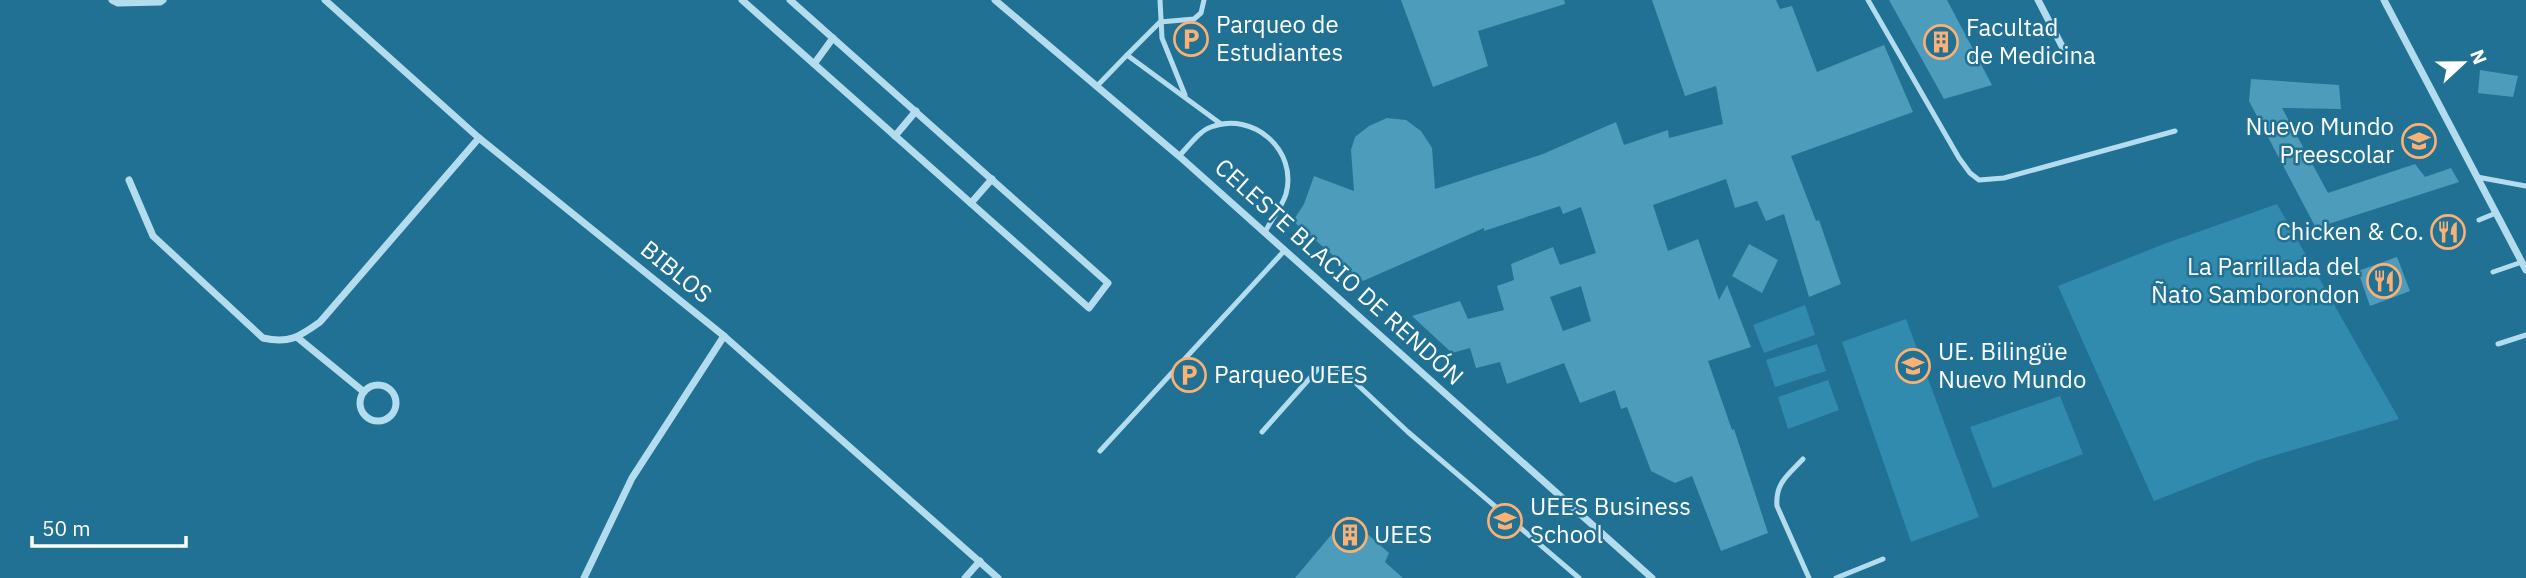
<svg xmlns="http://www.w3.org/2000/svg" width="2526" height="578" viewBox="0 0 2526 578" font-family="'IBM Plex Sans',sans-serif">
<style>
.green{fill:#318baf}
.building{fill:#4d9cbc;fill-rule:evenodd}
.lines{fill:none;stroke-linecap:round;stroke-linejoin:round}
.lane{stroke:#b3ddee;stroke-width:5}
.street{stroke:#b3ddee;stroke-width:7}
.labels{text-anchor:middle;stroke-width:5;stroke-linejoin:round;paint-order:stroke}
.poi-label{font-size:24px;fill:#fff;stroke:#207194;text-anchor:start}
.street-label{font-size:24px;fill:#fff;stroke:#207194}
</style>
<rect width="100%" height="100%" fill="#207194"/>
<!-- green -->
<g class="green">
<polygon points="2277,204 2399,419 2259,460 2154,501 2058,286 2164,244"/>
<polygon points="1805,305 1815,335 1764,353 1753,325"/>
<polygon points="1906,319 1979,517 1911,542 1842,342"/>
<polygon points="1817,344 1826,371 1775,387 1766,360"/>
<polygon points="1828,380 1839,410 1788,429 1778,397"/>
<polygon points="2060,396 2083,454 1993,488 1970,427"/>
</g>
<!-- building -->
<g class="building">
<polygon points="1401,0 1564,0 1565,4 1478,31 1488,66 1433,87"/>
<path d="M 1652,0 L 1776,0 L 1780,9 L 1792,6 L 1817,72 L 1884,45 L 1913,112 L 1791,156 L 1816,221 L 1819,220 L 1841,284 L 1809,297 L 1784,214 L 1766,221 L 1757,201 L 1735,208 L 1726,179 L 1653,205 L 1668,251 L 1698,239 L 1719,300 L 1727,285 L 1751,347 L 1708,361 L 1732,430 L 1734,429 L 1768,533 L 1721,551 L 1692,476 L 1675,483 L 1651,471 L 1627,407 L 1621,409 L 1615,390 L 1580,403 L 1564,363 L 1507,384 L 1500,362 L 1476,368 L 1470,348 L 1452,353 L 1412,316 L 1460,301 L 1468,319 L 1504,310 L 1497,286 L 1514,280 L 1511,264 L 1553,247 L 1560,265 L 1596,253 L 1581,207 L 1563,214 L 1560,206 L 1484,231 L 1484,228 L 1363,281 L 1293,221 L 1304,204 L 1314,176 L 1354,191 L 1351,150 L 1355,137 L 1369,126 L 1387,118 L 1406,120 L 1421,131 L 1432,148 L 1435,189 L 1543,154 L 1616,122 L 1624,145 L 1668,130 L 1669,138 L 1723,124 L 1716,86 L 1685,96 ZM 1581,286 L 1591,321 L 1563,331 L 1550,297 Z"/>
<polygon points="1889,0 1947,0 1992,85 1944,99"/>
<polygon points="2480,70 2518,76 2513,97 2478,93"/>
<polygon points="2251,79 2339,85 2341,109 2282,108 2328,193 2415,164 2425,177 2451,168 2459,182 2316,228 2249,101"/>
<polygon points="1749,244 1778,260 1762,293 1732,276"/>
<polygon points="2397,257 2410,291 2370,306 2358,271"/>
<polygon points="1347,516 1389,553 1385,562 1403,578 1295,578"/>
</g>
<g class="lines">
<!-- lane -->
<g class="lane">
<polyline points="1160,0 1162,38 1185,95"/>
<polyline points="1868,0 1959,158 1970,173 1979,180 2004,178 2175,131"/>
<polyline points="1127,55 1160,22 1194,19 1201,13 1204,0"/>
<polyline points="1097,86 1127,55 1221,124"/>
<path d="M 1179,156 C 1188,147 1199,131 1211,127 C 1253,111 1298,150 1286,194 C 1282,207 1271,220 1265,232"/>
<polyline points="2477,177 2526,186"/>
<polyline points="2479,220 2496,213"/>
<polyline points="2493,272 2522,262"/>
<polyline points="2498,344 2526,335"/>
<polyline points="1262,432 1318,369 1333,367 1344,372 1408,432 1579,578"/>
<polyline points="1100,451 1285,250"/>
<path d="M 1803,459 C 1788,475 1775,483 1777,506 L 1809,578"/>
<polyline points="1836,578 1883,559"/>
</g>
<!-- street -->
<g class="street">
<polyline points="112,0 118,3 160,2 163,0"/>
<polyline points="325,0 479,138 724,336 998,578"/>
<polyline points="742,0 1089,308 1108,283 790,0"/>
<polyline points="995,0 1179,156 1652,578"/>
<polyline points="2038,0 2065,52"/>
<polyline points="2384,0 2526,270"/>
<polyline points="814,64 833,38"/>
<polyline points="895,136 916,111"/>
<path d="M 129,180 L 153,236 L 263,338 C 289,344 299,337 320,322 L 479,138"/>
<polyline points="971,203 992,179"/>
<polyline points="298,338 364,392"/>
<circle cx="378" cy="403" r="18"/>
<polyline points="584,578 632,478 724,336"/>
<polyline points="965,578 980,561"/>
</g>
</g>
<!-- icons -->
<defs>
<g id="parking-ring" transform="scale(1.75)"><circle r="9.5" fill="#207194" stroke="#fbb074" stroke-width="1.5"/><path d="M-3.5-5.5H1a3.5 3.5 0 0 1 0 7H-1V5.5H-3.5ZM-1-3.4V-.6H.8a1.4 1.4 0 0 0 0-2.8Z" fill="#fbb074"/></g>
<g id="building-ring" transform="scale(1.75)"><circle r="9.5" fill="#207194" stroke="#fbb074" stroke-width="1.5"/><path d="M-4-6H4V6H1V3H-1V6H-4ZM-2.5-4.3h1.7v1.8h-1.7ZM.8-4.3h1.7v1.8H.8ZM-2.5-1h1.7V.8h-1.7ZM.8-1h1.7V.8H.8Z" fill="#fbb074"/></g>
<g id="school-ring" transform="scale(1.75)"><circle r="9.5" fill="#207194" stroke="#fbb074" stroke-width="1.5"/><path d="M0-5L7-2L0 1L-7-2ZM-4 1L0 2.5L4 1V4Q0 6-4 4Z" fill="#fbb074"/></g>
<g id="restaurant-ring" transform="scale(1.75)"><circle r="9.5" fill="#207194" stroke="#fbb074" stroke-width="1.5"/><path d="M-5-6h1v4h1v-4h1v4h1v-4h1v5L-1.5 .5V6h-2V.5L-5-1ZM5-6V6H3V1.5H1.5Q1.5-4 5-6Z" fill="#fbb074"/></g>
<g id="university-ring" transform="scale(1.75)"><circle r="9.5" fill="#207194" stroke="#fbb074" stroke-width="1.5"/><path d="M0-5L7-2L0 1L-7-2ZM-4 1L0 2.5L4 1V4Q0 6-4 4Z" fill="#fbb074"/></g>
</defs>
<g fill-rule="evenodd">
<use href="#parking-ring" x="1191" y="39"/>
<use href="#building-ring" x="1941" y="42"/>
<use href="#school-ring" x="2419" y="141"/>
<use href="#restaurant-ring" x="2448" y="232"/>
<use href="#restaurant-ring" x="2384" y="281"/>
<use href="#school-ring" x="1913" y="366"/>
<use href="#parking-ring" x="1189" y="375"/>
<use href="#university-ring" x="1505" y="521"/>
<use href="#building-ring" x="1350" y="535"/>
</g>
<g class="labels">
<!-- poi labels -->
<g class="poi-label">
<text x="1216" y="33">Parqueo de<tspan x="1216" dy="28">Estudiantes</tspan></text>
<text x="1966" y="36">Facultad<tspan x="1966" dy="28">de Medicina</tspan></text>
<text x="2394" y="135" text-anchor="end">Nuevo Mundo<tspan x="2394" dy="28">Preescolar</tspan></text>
<text x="2424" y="240" text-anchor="end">Chicken &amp; Co.</text>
<text x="2360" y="275" text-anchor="end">La Parrillada del<tspan x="2360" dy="28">Ñato Samborondon</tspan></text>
<text x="1938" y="360">UE. Bilingüe<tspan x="1938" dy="28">Nuevo Mundo</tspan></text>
<text x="1214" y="383">Parqueo UEES</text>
<text x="1530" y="515">UEES Business<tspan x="1530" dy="28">School</tspan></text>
<text x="1374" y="543">UEES</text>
</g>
<!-- street labels -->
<g class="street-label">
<text transform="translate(676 272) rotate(39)" y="8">BIBLOS</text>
<text transform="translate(1339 272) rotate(42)" y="8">CELESTE BLACIO DE RENDÓN</text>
</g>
</g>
<!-- north arrow -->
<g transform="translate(2463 63) rotate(68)" stroke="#207194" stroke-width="5" paint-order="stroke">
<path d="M0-5L12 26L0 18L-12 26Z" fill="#ffffff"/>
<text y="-10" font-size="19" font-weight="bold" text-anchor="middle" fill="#ffffff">N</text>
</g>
<!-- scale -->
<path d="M32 536v10h154v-10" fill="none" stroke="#ffffff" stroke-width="3.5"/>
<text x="42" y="536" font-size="21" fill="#ffffff" stroke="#207194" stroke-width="5" paint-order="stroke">50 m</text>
</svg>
